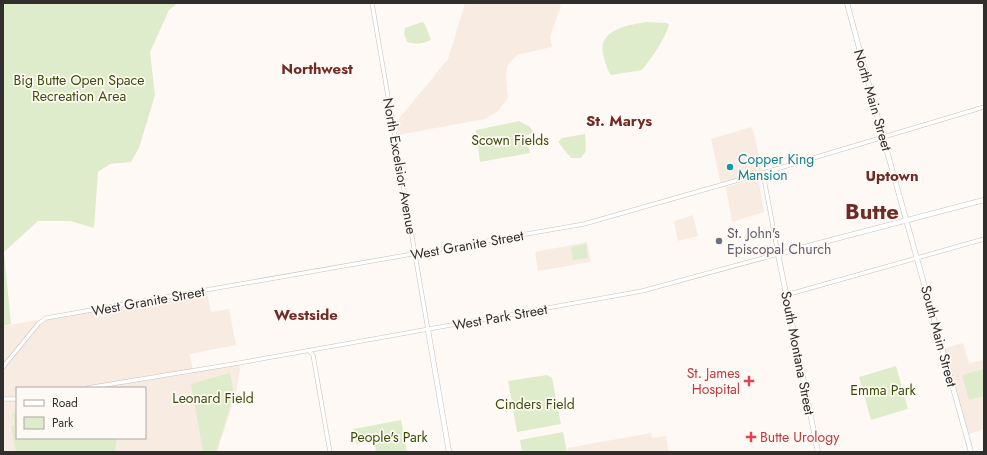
<svg xmlns="http://www.w3.org/2000/svg" width="987" height="455" viewBox="0 0 987 455" font-family="Jost,sans-serif">
<style>
.built{fill:#f8ece2;fill-rule:evenodd}
.green{fill:#deeccb}
.lines{fill:none;stroke-linecap:round;stroke-linejoin:round}
.minor-casing{stroke:#c6c0bc;stroke-width:4.5}
.major-casing{stroke:#c6c0bc;stroke-width:5.5}
.minor{stroke:#fff;stroke-width:3.5}
.major{stroke:#fff;stroke-width:4.5}
.culture-dot{fill:#0f9aa8;stroke:#fff9f5;stroke-width:1.5}
.worship-dot{fill:#6b7280;stroke:#fff9f5;stroke-width:1.5}
.health-dot{fill:#e0444e;stroke:#fff9f5;stroke-width:1.5}
.labels{text-anchor:middle;stroke-width:3.5;stroke-linejoin:round;paint-order:stroke}
.park-label{font-size:14px;fill:#394e07;stroke:#fff9f5}
.street-label{font-size:14px;fill:#312f2d;stroke:#fff9f5}
.culture-label{font-size:14px;fill:#0d838f;stroke:#fff9f5;text-anchor:start}
.worship-label{font-size:14px;fill:#5b616d;stroke:#fff9f5;text-anchor:start}
.health-label{font-size:14px;fill:#be3a42;stroke:#fff9f5;text-anchor:end}
.neighbourhood-label{font-size:15px;font-weight:bold;fill:#712b27;stroke:#fff9f5}
.town-label{font-size:22px;font-weight:bold;fill:#712b27;stroke:#fff9f5}
</style>
<rect width="100%" height="100%" fill="#fff9f5"/>
<!-- built -->
<g class="built">
<polygon points="465,3 559,3 561,6 550,37 552,47 517,55 507,66 506,78 508,98 498,111 485,119 398,135 396,122 448,59"/>
<polygon points="751,127 754,133 763,173 721,185 711,139"/>
<polygon points="758,178 764,212 732,222 726,187"/>
<polygon points="693,215 698,236 678,241 674,221"/>
<polygon points="587,242 591,262 538,271 535,252"/>
<path d="M 207,291 L 211,312 L 229,309 L 236,345 L 190,354 L 193,371 L 239,363 L 240,370 L 236,394 L 217,452 L 3,452 L 3,326 ZM 17,388 L 145,388 L 145,438 L 17,438 Z"/>
<polygon points="963,343 969,363 984,360 984,429 966,435 942,349"/>
<polygon points="651,433 652,438 666,436 669,452 568,452 567,448"/>
</g>
<!-- green -->
<g class="green">
<polygon points="3,3 178,3 169,10 150,52 155,95 139,148 131,162 110,164 98,172 94,228 70,221 38,221 4,252 11,324 3,326"/>
<path d="M 422,22 L 425,24 L 431,40 C 422,44 417,45 407,42 L 404,34 L 405,28 Z"/>
<path d="M 647,22 L 667,23 L 669,25 C 664,41 652,57 642,70 L 611,75 C 607,70 606,64 604,58 C 595,30 627,25 647,22 Z"/>
<polygon points="519,121 530,127 534,133 526,135 530,153 480,162 476,130"/>
<polygon points="585,134 586,151 581,158 571,158 558,142 562,138"/>
<polygon points="586,244 588,258 573,260 571,247"/>
<polygon points="896,366 908,409 871,420 859,377"/>
<polygon points="984,369 984,396 969,400 962,375"/>
<polygon points="230,373 234,394 216,452 203,452 191,384"/>
<polygon points="547,375 552,378 561,424 517,432 508,381"/>
<polygon points="17,409 17,438 117,438 115,452 16,452 11,426 14,426 14,418 12,416"/>
<polygon points="401,420 407,452 376,452 374,441 356,444 353,429"/>
<polygon points="563,432 567,452 522,452 520,440"/>
</g>
<g class="lines">
<!-- minor casing -->
<g class="minor-casing">
<g id="minor">
<polyline points="372,3 428,330"/>
<polyline points="786,295 984,239"/>
<polyline points="309,351 313,355 330,452"/>
<polyline points="3,367 39,323 46,318 584,224 763,173 984,107"/>
<polyline points="87,388 239,363 642,291 778,254 763,173"/>
<polyline points="3,399 17,399"/>
</g>
</g>
<!-- major casing -->
<g class="major-casing">
<g id="major">
<polyline points="847,3 883,137 971,452"/>
<polyline points="428,330 449,452"/>
<polyline points="818,452 778,254 984,200"/>
</g>
</g>
<!-- minor -->
<use href="#minor" class="minor"/>
<!-- major -->
<use href="#major" class="major"/>
</g>
<!-- markers -->
<circle class="culture-dot" cx="730" cy="167" r="4"/>
<circle class="worship-dot" cx="719" cy="241" r="4"/>
<g class="health-dot">
<path d="M747 375h4v4h4v4h-4v4h-4v-4h-4v-4h4z"/>
<path d="M749 431h4v4h4v4h-4v4h-4v-4h-4v-4h4z"/>
</g>
<g class="labels">
<!-- park labels -->
<g class="park-label">
<text x="79" y="85">Big Butte Open Space<tspan x="79" dy="16">Recreation Area</tspan></text>
<text x="510" y="145">Scown Fields</text>
<text x="883" y="395">Emma Park</text>
<text x="213" y="403">Leonard Field</text>
<text x="535" y="409">Cinders Field</text>
<text x="389" y="442">People's Park</text>
</g>
<!-- street labels -->
<g class="street-label">
<text transform="translate(873 100) rotate(74)" y="5">North Main Street</text>
<text transform="translate(400 166) rotate(80)" y="5">North Excelsior Avenue</text>
<text transform="translate(467 245) rotate(-10)" y="5">West Granite Street</text>
<text transform="translate(148 301) rotate(-10)" y="5">West Granite Street</text>
<text transform="translate(500 317) rotate(-10)" y="5">West Park Street</text>
<text transform="translate(939 336) rotate(75)" y="5">South Main Street</text>
<text transform="translate(798 353) rotate(79)" y="5">South Montana Street</text>
</g>
<!-- culture labels -->
<g class="culture-label">
<text x="738" y="164">Copper King<tspan x="738" dy="16">Mansion</tspan></text>
</g>
<!-- worship labels -->
<g class="worship-label">
<text x="727" y="238">St. John's<tspan x="727" dy="16">Episcopal Church</tspan></text>
</g>
<!-- health labels -->
<g class="health-label">
<text x="740" y="378">St. James<tspan x="740" dy="16">Hospital</tspan></text>
<text x="760" y="442" text-anchor="start">Butte Urology</text>
</g>
<!-- neighbourhood labels -->
<g class="neighbourhood-label">
<text x="317" y="74">Northwest</text>
<text x="619" y="126">St. Marys</text>
<text x="892" y="181">Uptown</text>
<text x="306" y="320">Westside</text>
</g>
<!-- town labels -->
<g class="town-label">
<text x="872" y="219">Butte</text>
</g>
</g>
<!-- border -->
<rect width="987" height="455" fill="none" stroke="#312f2d" stroke-width="8"/>
<!-- legend -->
<rect x="16" y="387" width="130" height="52" fill="#fff9f5" stroke="#ada8a5"/>
<rect x="24" y="400" width="20" height="6" fill="#ffffff" stroke="#ada8a5"/>
<text x="52" y="407" font-size="12" fill="#312f2d">Road</text>
<rect x="24" y="417" width="20" height="12" fill="#deeccb" stroke="#ada8a5"/>
<text x="52" y="427" font-size="12" fill="#312f2d">Park</text>
</svg>
